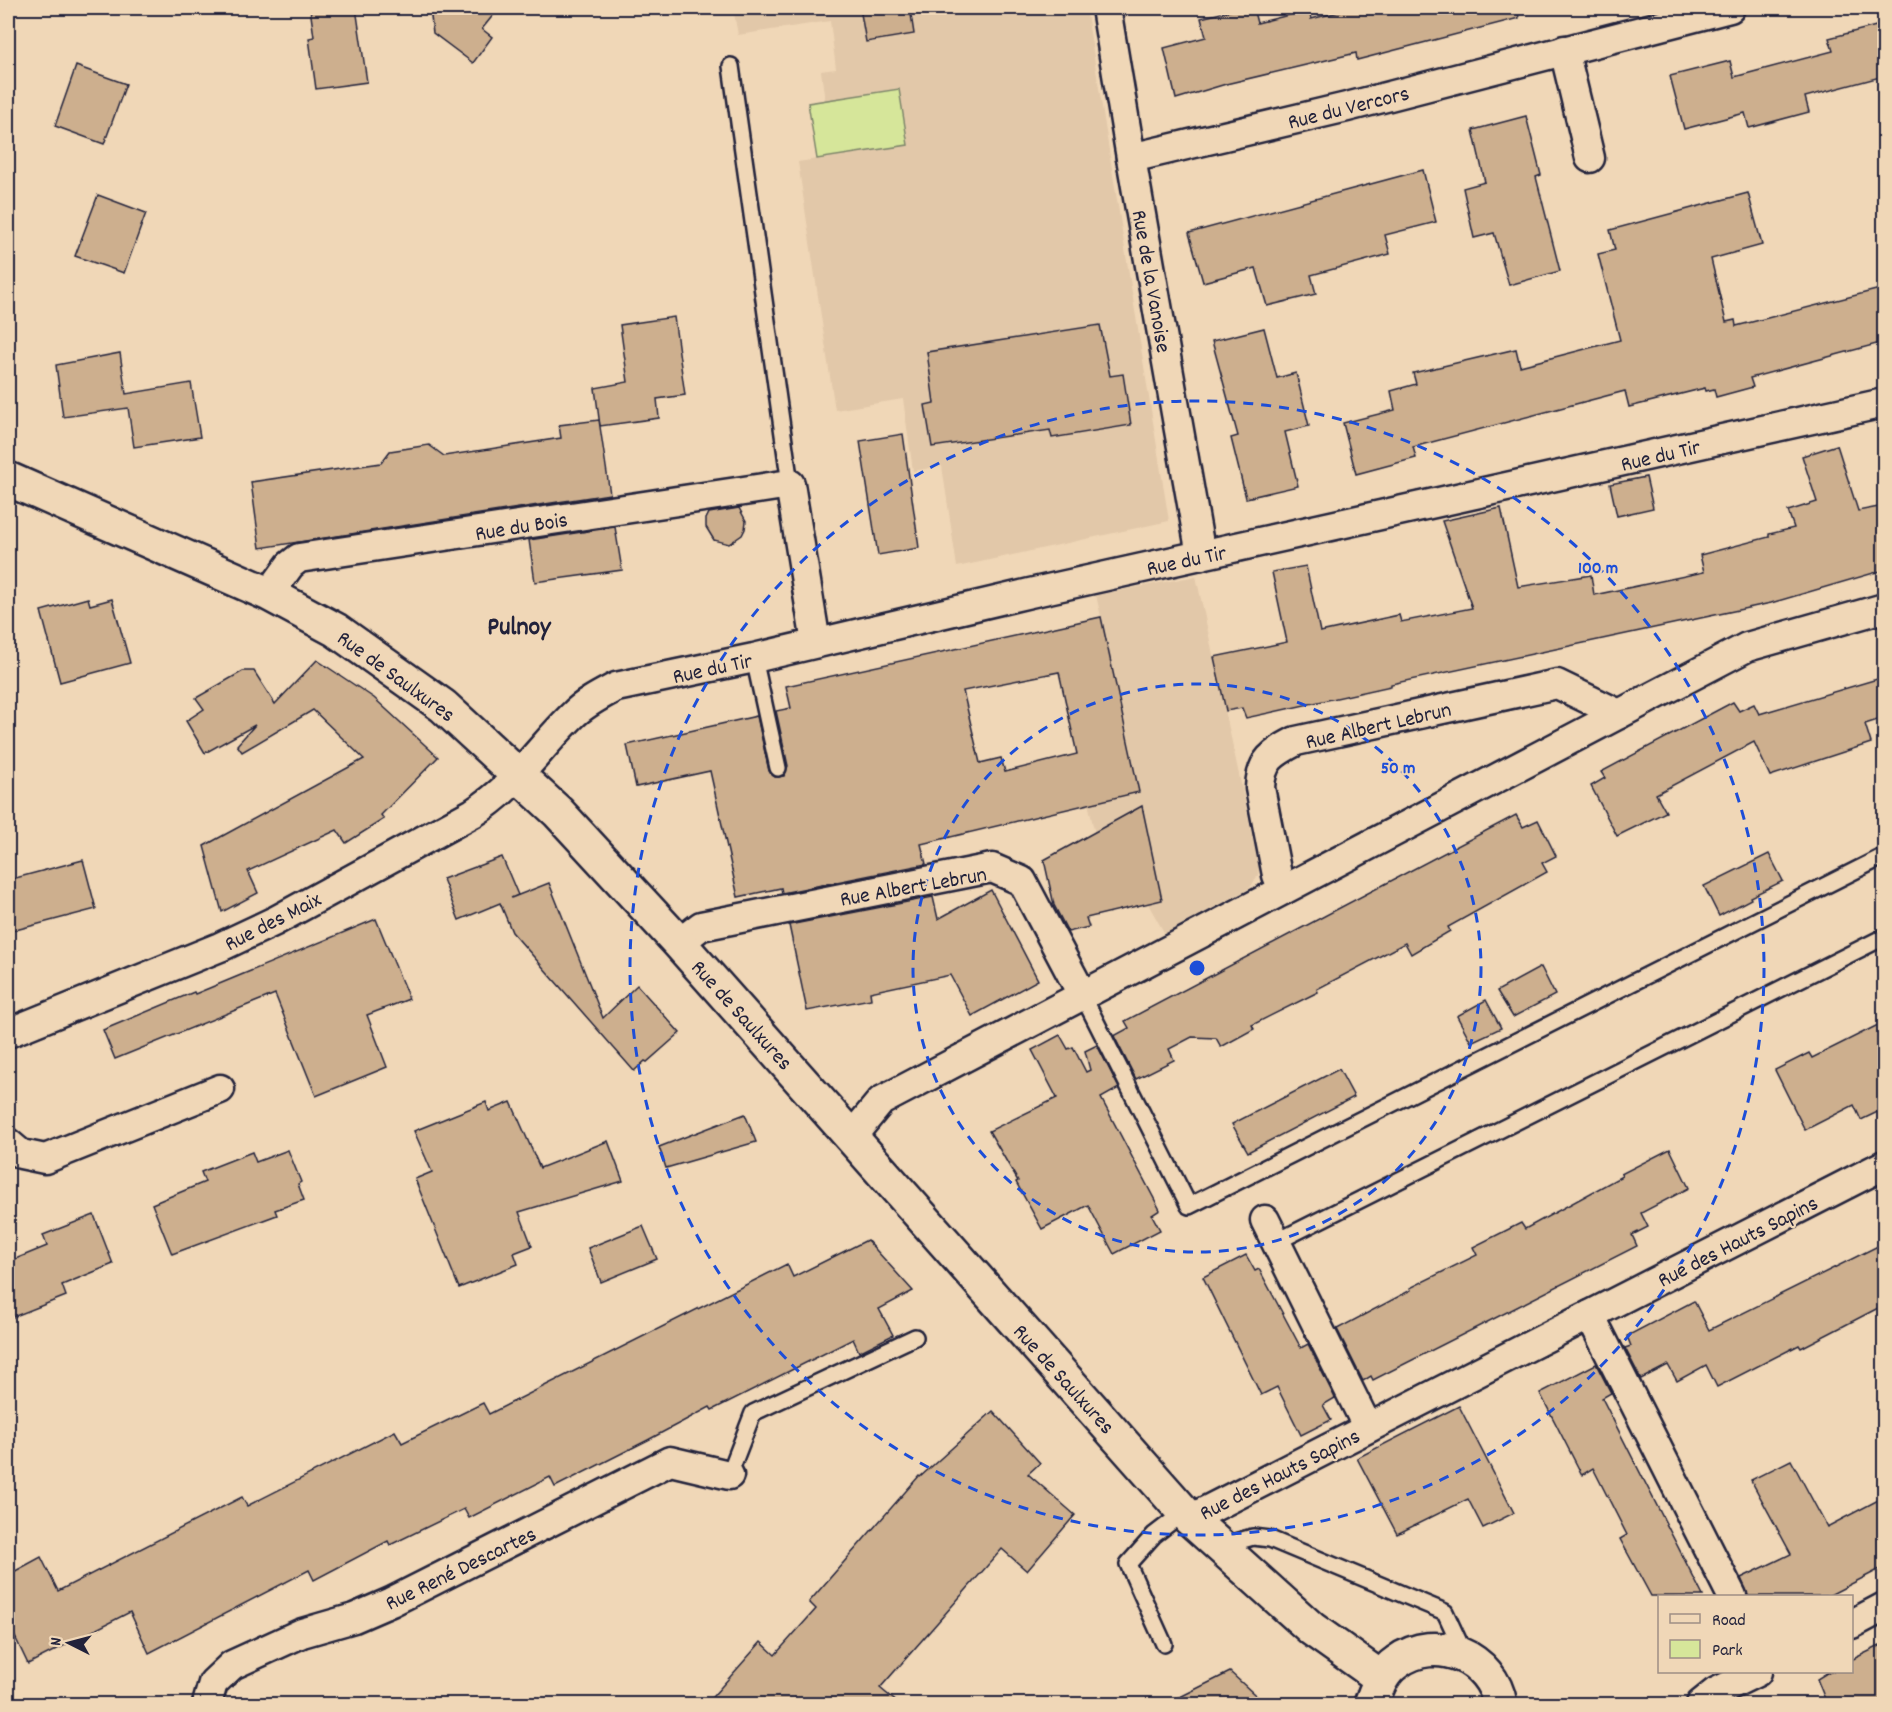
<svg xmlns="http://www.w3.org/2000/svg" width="1892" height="1712" viewBox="0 0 1892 1712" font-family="Dekko,sans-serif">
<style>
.built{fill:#e2c8a9}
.green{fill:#d6e69a;stroke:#7c846a;stroke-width:1.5}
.building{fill:#cdaf8e;stroke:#22223b;stroke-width:1.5;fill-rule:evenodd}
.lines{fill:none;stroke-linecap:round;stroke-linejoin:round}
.service-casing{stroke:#22223b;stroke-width:20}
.minor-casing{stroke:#22223b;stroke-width:33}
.tertiary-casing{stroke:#22223b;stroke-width:38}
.service{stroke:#f0d7b7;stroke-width:15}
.minor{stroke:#f0d7b7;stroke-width:28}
.tertiary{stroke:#f0d7b7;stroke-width:33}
.ring{fill:none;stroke:#1d4ed8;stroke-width:3;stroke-dasharray:10 8}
.labels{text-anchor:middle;stroke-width:4.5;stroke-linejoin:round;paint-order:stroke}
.street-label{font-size:22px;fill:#22223b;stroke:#f0d7b7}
.quarter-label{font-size:26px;font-weight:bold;fill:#22223b;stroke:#f0d7b7}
.centre{fill:#1d4ed8;stroke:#f0d7b7;stroke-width:3}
.ring-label{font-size:18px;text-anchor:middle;font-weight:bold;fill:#1d4ed8;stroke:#f0d7b7;stroke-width:4.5;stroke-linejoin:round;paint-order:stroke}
</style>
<rect width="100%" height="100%" fill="#f0d7b7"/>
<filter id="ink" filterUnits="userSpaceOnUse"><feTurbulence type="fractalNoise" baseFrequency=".0167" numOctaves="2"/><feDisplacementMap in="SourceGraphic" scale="12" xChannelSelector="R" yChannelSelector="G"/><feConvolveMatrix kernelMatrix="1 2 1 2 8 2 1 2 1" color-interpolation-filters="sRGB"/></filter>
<g filter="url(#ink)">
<!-- built -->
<g class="built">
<polygon points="733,8 1086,8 1169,521 957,567 942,466 913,471 903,399 835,410 798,162 908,145 899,90 825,101 821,71 836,69 830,21 738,35"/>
<polygon points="1196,576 1259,867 1258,875 1250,888 1165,934 1148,904 1112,912 1050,629 1101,617 1096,595"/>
</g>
<!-- green -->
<polygon class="green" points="899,89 908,145 817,159 808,103"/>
<!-- building -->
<g class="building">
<polygon points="310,8 356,8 367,82 316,89 309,38 314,37"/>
<polygon points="430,8 499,8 482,29 492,37 473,63 433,33"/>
<polygon points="860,8 910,8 914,34 866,42"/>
<polygon points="1241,8 1253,8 1257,23 1309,10 1311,19 1354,8 1517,8 1519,18 1357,60 1356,53 1226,84 1176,99 1164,48 1206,37 1201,18"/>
<polygon points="1884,24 1884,76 1805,97 1809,112 1749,128 1745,113 1684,129 1670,76 1730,61 1734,77 1833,51 1829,38"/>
<polygon points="76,66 126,84 104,144 55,126"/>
<polygon points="1526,116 1541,175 1536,177 1560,271 1509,285 1494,233 1474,238 1463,188 1485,182 1473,130"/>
<polygon points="1423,170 1436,222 1385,235 1390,254 1311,275 1316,294 1267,306 1256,268 1203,282 1189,233"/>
<polygon points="1748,193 1762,245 1711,259 1726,322 1735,320 1736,326 1884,288 1884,342 1750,378 1753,387 1716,397 1714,389 1706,391 1705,388 1629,407 1625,391 1413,447 1416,458 1356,474 1343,423 1395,410 1391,391 1416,384 1413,373 1516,349 1520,366 1620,340 1598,254 1615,250 1610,230"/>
<polygon points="98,195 146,213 124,273 75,256"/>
<polygon points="674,317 685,395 657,399 659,418 600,426 595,388 628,382 620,325"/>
<polygon points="1100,325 1110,376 1123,374 1131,425 1052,438 1050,430 932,447 925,405 934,403 927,352"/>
<polygon points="1264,328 1277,378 1296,373 1309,426 1285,432 1298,486 1246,498 1231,438 1238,436 1212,341"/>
<polygon points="120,353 126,394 191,383 200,437 134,447 128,408 63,417 56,365"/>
<polygon points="599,420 610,494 260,548 251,482 381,463 390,451 429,445 444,456 561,438 559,425"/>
<polygon points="903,434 919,548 878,555 860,441"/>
<polygon points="1837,445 1858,511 1884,506 1884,570 1771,603 1391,684 1391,686 1246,718 1242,708 1226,711 1214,657 1287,642 1272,572 1306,566 1320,632 1399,615 1401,622 1472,608 1442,521 1501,508 1518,587 1591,575 1594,595 1704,572 1700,555 1769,537 1769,534 1794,528 1788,511 1817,502 1802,456"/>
<polygon points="1646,477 1653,508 1617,516 1610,484"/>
<polygon points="739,508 746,521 745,529 742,535 729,544 714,540 706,527 706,519 709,513"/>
<polygon points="615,527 622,570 535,582 529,540"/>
<polygon points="88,598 90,605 112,599 130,663 60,682 41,611"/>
<path d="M 1101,617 L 1139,792 L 921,844 L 926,864 L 782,893 L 781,888 L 738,897 L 710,771 L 636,787 L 627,745 L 757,716 L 769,771 L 775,777 L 784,776 L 788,766 L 776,711 L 791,708 L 786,686 ZM 1059,672 L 1077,754 L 1005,772 L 1001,758 L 980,763 L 963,691 Z"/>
<polygon points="317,660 374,698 438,757 381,815 384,819 346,843 337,830 248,871 258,893 222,912 204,846 364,759 313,710 242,752 237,745 255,725 205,753 186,721 204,709 196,698 243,671 254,671 275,704"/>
<polygon points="1884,677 1884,718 1865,724 1871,743 1770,776 1754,742 1656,794 1666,812 1617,836 1591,786 1605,778 1601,772 1733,702 1739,711 1754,704 1759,714"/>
<polygon points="1142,806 1162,900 1086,918 1089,927 1068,932 1054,905 1044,860"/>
<polygon points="1516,815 1523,827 1538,820 1556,856 1542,863 1547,872 1448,927 1450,931 1411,954 1405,943 1317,989 1318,992 1252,1025 1254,1029 1221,1047 1216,1038 1192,1037 1169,1049 1174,1060 1136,1079 1114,1036 1129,1028 1125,1021"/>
<polygon points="1769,854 1783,881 1750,897 1751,899 1719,916 1704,886"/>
<polygon points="502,857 518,895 511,898 549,883 603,1018 637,985 680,1033 647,1062 645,1061 634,1071 512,932 500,903 459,920 443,879"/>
<polygon points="83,860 96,909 8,932 8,880"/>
<polygon points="991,890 1038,980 972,1016 950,975 870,992 871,999 807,1011 789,925 933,897 938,919"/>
<polygon points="376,919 409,999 367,1015 387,1067 316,1096 275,994 115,1059 103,1030 194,992 195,994"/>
<polygon points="1541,967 1555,995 1513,1017 1497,991"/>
<polygon points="1486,1000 1501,1028 1471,1042 1457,1016"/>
<polygon points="1884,1022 1884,1109 1861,1120 1854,1105 1805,1130 1775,1070 1809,1053 1812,1058"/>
<polygon points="1060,1035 1068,1049 1073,1047 1086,1072 1090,1070 1085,1051 1097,1045 1119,1088 1101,1098 1160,1210 1152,1215 1160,1230 1114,1254 1088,1205 1042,1229 1016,1182 1018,1181 989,1131 1057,1098 1032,1050"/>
<polygon points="1339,1069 1354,1097 1248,1152 1232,1124"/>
<polygon points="486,1102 489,1111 511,1102 540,1168 608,1141 623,1181 519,1212 532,1246 514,1253 518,1264 459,1288 415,1179 432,1172 414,1131"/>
<polygon points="745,1114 756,1142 666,1168 659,1147"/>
<polygon points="1670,1149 1689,1188 1641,1213 1648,1227 1632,1235 1637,1246 1373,1380 1371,1376 1363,1381 1337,1329 1411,1290 1410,1288 1477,1255 1473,1247 1521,1223 1525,1229 1622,1176 1621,1174"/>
<polygon points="288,1150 301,1182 298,1184 304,1200 275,1210 277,1215 172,1254 152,1204 205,1182 201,1172 252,1152 256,1162"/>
<polygon points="94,1215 113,1264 62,1285 66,1296 8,1319 8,1262 47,1246 43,1235"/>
<polygon points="643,1226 657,1259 601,1282 588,1248"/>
<polygon points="867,1240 913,1291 879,1309 893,1335 859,1352 853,1339 712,1410 710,1407 648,1440 555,1487 550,1477 469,1518 464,1509 390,1545 388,1541 314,1580 309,1570 149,1653 130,1612 28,1664 8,1622 8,1575 41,1557 58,1591 242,1497 247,1506 395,1431 402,1443 483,1403 489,1414 787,1264 793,1277"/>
<polygon points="1884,1243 1884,1305 1801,1348 1799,1345 1717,1387 1706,1365 1677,1381 1668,1365 1641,1379 1625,1348 1631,1346 1627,1336 1694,1301 1709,1330"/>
<polygon points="1246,1255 1255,1271 1259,1269 1301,1348 1308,1344 1335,1398 1323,1405 1331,1420 1301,1435 1277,1387 1261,1395 1203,1277"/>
<polygon points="1596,1364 1611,1393 1602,1398 1703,1596 1651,1596 1620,1539 1627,1535 1593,1468 1582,1475 1540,1393"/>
<polygon points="1459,1406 1514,1513 1483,1528 1468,1499 1397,1534 1357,1458"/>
<polygon points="993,1411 1040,1463 1028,1474 1075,1515 1027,1571 1002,1549 880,1688 899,1704 706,1704 761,1642 775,1655 816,1609 809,1602 919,1476 920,1477"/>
<polygon points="1791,1460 1827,1527 1884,1497 1884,1567 1828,1596 1748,1596 1741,1578 1791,1554 1751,1480"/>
<polygon points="1884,1644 1884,1704 1827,1704 1817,1679 1830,1671 1851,1671 1851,1660"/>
<polygon points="1230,1672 1265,1704 1166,1704"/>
</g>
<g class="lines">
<!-- service casing -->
<g class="service-casing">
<g id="service">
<polyline points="731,66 790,484"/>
<polyline points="754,658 778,768"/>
<polyline points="1083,996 1189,1206 1884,856"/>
<polyline points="1276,1242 1884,937"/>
<polyline points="729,1475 753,1413 915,1337"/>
<polyline points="1221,1546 1253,1537 1270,1539 1445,1612 1464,1653"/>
<polyline points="1164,1644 1128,1564 1154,1535 1184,1512"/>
</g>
</g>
<!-- minor casing -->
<g class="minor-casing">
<g id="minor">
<polyline points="1106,8 1131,158 1201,555"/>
<polyline points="1564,50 1590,158"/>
<polyline points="1131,158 1347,107 1730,8"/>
<polyline points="269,594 290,565 299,558 790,484 816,643"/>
<path d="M 1283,890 L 1277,875 L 1260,788 C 1261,760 1273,753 1296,741 L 1557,684 L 1619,714"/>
<polyline points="679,943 701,926 992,868 1022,881 1083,996"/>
<path d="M 8,1033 L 220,947 L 275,921 L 473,813 C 515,787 538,749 573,715 C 585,703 601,695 616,687 L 754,658 L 1030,593 L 1884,403"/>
<polyline points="852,1136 881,1101 1747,647 1884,608"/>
<polyline points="8,1143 21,1154 45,1159 220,1089"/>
<polyline points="1265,1220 1368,1428"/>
<polyline points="1590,1315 1732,1596"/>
<polyline points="1190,1519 1884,1165"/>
<polyline points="1852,1624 1884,1607"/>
<polyline points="207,1704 213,1683 232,1665 302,1633 354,1618 391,1602 670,1461 729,1475"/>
<polyline points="1701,1704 1716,1692 1757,1672"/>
</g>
</g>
<!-- tertiary casing -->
<g class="tertiary-casing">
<g id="tertiary">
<polyline points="8,479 269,594 336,630 443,706 558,812 679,943 1190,1519 1312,1629 1381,1678"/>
<path d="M 1371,1704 C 1377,1688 1382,1672 1397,1662 C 1436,1633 1492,1657 1500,1704"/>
</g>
</g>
<!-- service -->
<use href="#service" class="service"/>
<!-- minor -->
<use href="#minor" class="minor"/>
<!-- tertiary -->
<use href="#tertiary" class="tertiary"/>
</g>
</g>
<!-- distance rings -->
<g class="ring">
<circle cx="1197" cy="968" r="284"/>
<circle cx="1197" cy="968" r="567"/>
</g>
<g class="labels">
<!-- street labels -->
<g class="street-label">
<text transform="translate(1348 106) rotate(-14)" y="8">Rue du Vercors</text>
<text transform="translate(1153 281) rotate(80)" y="8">Rue de la Vanoise</text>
<text transform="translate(1660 454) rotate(-13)" y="8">Rue du Tir</text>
<text transform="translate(521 525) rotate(-9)" y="8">Rue du Bois</text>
<text transform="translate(1186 559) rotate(-12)" y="8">Rue du Tir</text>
<text transform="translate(712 667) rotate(-12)" y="8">Rue du Tir</text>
<text transform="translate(397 675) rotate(36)" y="8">Rue de Saulxures</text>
<text transform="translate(1378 724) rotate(-13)" y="8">Rue Albert Lebrun</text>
<text transform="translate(913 885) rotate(-10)" y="8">Rue Albert Lebrun</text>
<text transform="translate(272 920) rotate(-27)" y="8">Rue des Maix</text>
<text transform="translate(743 1014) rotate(48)" y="8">Rue de Saulxures</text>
<text transform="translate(1737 1240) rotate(-27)" y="8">Rue des Hauts Sapins</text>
<text transform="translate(1065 1378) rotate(48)" y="8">Rue de Saulxures</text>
<text transform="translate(1279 1473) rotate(-27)" y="8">Rue des Hauts Sapins</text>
<text transform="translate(460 1567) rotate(-26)" y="8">Rue René Descartes</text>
</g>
<!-- quarter labels -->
<g class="quarter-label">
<text x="519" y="634">Pulnoy</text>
</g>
</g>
<circle cx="1197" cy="968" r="9" class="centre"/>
<g class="ring-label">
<text x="1598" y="573">100 m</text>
<text x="1398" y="773">50 m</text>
</g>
<!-- margin -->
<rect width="1892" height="1712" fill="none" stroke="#f0d7b7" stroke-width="30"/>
<rect x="15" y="15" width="1862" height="1682" fill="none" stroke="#22223b" stroke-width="2" filter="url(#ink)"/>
<!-- legend -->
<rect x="1658" y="1595" width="195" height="78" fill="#f0d7b7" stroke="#9e8f85" stroke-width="1.5"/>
<rect x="1670" y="1614" width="30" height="9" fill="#f0d7b7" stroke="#9e8f85" stroke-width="1.5"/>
<text x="1712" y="1625" font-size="18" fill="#22223b">Road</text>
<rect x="1670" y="1640" width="30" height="18" fill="#d6e69a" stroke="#9e8f85" stroke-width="1.5"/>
<text x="1712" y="1655" font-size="18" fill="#22223b">Park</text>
<!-- north arrow -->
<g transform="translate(69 1643) rotate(276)" stroke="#f0d7b7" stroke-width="4.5" paint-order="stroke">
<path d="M0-4.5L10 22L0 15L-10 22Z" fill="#22223b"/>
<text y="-9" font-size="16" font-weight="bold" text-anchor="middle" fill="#22223b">N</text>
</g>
</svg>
